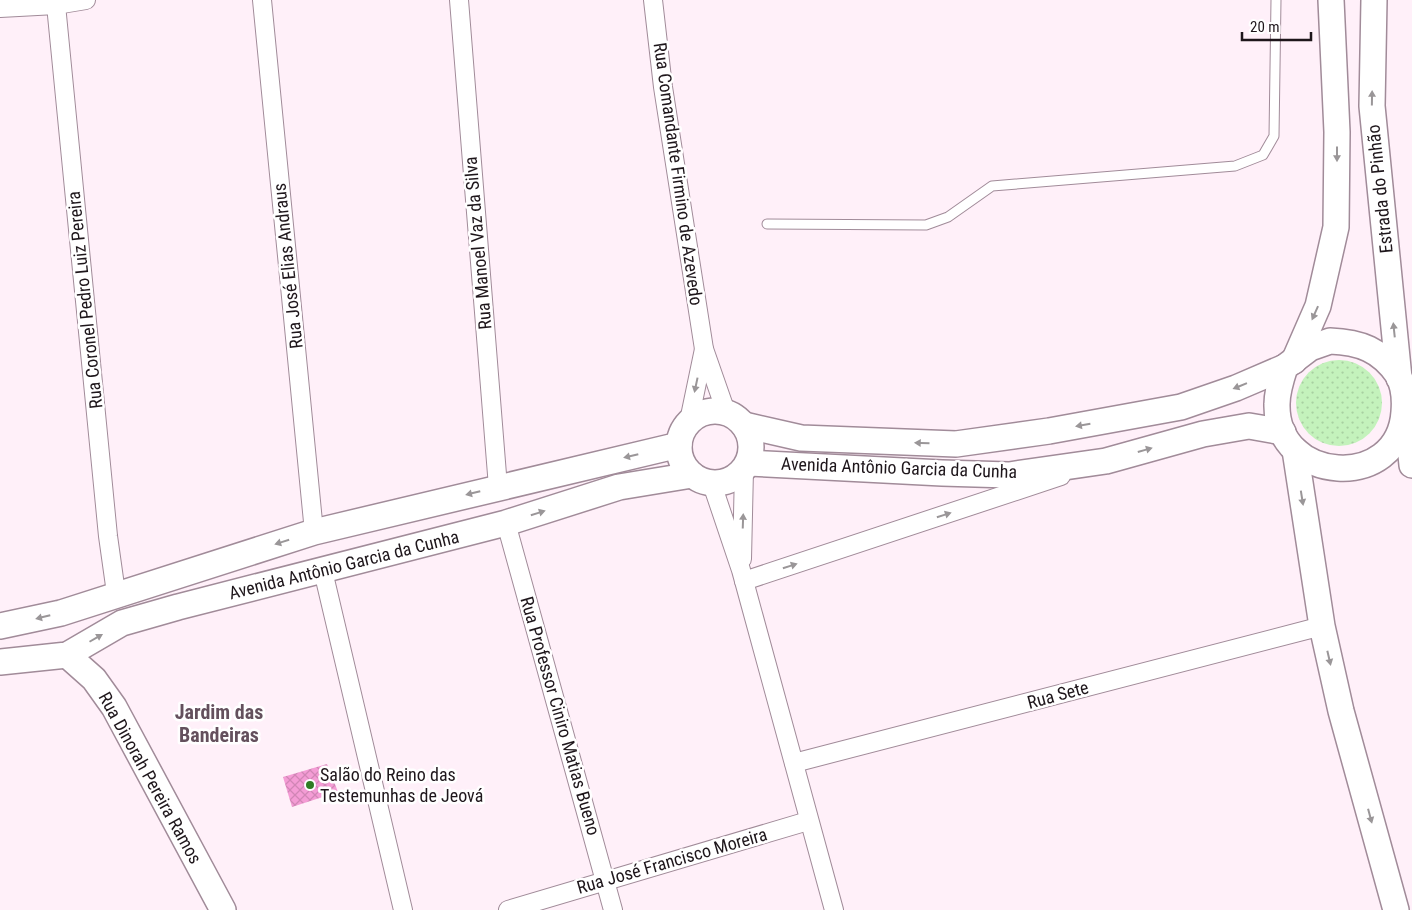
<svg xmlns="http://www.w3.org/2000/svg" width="1412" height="910" viewBox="0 0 1412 910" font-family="'Roboto Condensed',sans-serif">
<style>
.grass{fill:url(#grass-dots)}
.building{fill:url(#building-cross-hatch)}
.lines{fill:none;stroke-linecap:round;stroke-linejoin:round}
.lane-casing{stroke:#a18b99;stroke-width:11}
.street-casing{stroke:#a18b99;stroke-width:20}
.secondary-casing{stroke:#a18b99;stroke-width:28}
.lane{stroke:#fff;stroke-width:9}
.street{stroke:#fff;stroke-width:18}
.secondary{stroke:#fff;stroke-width:25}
.oneway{fill:#9a9698}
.poi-dot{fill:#307c24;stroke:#fff;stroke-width:2}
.labels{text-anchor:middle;stroke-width:5;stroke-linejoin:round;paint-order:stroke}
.street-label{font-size:18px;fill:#1e161b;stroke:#fff}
.poi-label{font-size:18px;fill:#1e161b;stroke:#fff;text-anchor:start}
.quarter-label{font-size:20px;font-weight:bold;fill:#64505d;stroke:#fff}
</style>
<defs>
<pattern id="grass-dots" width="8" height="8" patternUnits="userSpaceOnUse" patternTransform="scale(1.25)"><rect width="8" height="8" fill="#c4f2bc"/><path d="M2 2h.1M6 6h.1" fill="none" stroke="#a8cfa1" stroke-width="1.8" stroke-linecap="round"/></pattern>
<pattern id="building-cross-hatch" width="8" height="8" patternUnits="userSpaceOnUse" patternTransform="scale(1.25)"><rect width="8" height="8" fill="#f49cd5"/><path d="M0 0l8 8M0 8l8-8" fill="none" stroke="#d186b6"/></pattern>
</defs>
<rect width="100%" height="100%" fill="#fff0f9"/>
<!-- grass -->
<circle class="grass" cx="1339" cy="403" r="43"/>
<!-- building -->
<polygon class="building" points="327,764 338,792 292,807 283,777"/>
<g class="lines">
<!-- lane casing -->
<g class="lane-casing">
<polyline id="lane" points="767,224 926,225 948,217 992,186 1235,166 1263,155 1274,136 1276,0"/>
</g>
<!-- street casing -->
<g class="street-casing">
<g id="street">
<polyline points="262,0 314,532"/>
<polyline points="459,0 498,487"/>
<polyline points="653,0 663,87 704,349 726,412"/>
<polyline points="56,5 108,536 116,593"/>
<polyline points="0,8 56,5 86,0"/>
<polyline points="689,421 704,349"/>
<polyline points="712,484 741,570 834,910"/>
<polyline points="506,523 613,910"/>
<polyline points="742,559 744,470"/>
<polyline points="323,571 403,910"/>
<polyline points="744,581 1061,476"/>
<polyline points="794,763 1322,626"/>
<polyline points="508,910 808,821"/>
</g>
</g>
<!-- secondary casing -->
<g class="secondary-casing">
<g id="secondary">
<polyline points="1374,0 1372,106 1399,378"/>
<path d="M 1330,341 C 1360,342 1381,350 1398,375 C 1404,386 1405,400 1404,412 C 1399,492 1275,484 1277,404 C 1277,392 1281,379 1285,367 L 1310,348 Z"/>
<polyline points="1294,361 1318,306 1336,227 1337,132 1331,0"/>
<circle cx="715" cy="447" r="36"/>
<polyline points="1407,415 1412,465"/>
<polyline points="744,425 801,438 956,444 1049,431 1181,407 1236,388 1285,367"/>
<polyline points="1295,450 1322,626 1341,711 1396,910"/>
<polyline points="749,463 942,473 1009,475 1106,461 1203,434 1249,426 1283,432"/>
<polyline points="0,626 61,613 314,532 679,445"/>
<polyline points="67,655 94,679 114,707 223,910"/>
<polyline points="0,662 67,655 122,623 178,607 506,523 619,487 692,475"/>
</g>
</g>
<!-- lane -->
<use href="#lane" class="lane"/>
<!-- street -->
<use href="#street" class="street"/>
<!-- secondary -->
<use href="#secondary" class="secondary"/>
</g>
<!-- one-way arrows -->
<defs><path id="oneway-solid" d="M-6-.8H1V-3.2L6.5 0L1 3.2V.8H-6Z" transform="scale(1.25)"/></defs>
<g class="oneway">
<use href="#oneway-solid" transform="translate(1372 98) rotate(-89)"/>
<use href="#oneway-solid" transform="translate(1337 154) rotate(90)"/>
<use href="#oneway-solid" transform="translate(1315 313) rotate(114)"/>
<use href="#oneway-solid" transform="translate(1394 330) rotate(-96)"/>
<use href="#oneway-solid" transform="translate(696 385) rotate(102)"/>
<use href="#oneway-solid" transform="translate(1240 386) rotate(158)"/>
<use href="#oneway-solid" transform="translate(1083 425) rotate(170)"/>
<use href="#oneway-solid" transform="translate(922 443) rotate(-178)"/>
<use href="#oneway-solid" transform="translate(1145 450) rotate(-16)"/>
<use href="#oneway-solid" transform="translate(631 456) rotate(167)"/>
<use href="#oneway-solid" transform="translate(473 493) rotate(166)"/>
<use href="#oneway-solid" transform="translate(1302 498) rotate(81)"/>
<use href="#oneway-solid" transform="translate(538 513) rotate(-17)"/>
<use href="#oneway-solid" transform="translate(944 515) rotate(-18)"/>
<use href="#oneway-solid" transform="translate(743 521) rotate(-88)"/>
<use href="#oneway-solid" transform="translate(282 542) rotate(163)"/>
<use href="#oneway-solid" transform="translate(790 566) rotate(-18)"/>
<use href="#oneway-solid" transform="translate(43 617) rotate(166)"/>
<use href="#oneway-solid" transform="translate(96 638) rotate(-30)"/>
<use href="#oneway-solid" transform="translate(1329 658) rotate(77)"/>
<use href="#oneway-solid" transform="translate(1370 816) rotate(75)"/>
</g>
<!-- markers -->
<circle class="poi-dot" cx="310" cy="785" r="5"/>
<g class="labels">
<!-- street labels -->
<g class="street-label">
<text transform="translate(678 174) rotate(82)" y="6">Rua Comandante Firmino de Azevedo</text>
<text transform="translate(1380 189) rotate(-96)" y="6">Estrada do Pinhão</text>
<text transform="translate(478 243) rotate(-95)" y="6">Rua Manoel Vaz da Silva</text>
<text transform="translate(288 266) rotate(-96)" y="6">Rua José Elias Andraus</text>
<text transform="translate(85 300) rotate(-96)" y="6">Rua Coronel Pedro Luiz Pereira</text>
<text transform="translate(899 468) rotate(2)" y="6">Avenida Antônio Garcia da Cunha</text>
<text transform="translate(344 565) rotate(-14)" y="6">Avenida Antônio Garcia da Cunha</text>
<text transform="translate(1058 695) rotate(-15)" y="6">Rua Sete</text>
<text transform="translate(560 716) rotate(74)" y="6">Rua Professor Ciniro Matias Bueno</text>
<text transform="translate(150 778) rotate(61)" y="6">Rua Dinorah Pereira Ramos</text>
<text transform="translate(672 861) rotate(-16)" y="6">Rua José Francisco Moreira</text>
</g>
<!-- poi labels -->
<g class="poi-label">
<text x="320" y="781">Salão do Reino das<tspan x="320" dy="21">Testemunhas de Jeová</tspan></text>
</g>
<!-- quarter labels -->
<g class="quarter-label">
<text x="219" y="719">Jardim das<tspan x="219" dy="23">Bandeiras</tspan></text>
</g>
</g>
<!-- scale -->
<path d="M1242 32v8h69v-8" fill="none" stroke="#1e161b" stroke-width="2.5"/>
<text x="1250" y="32" font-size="15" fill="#1e161b" stroke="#ffffff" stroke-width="4" paint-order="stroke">20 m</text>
</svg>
